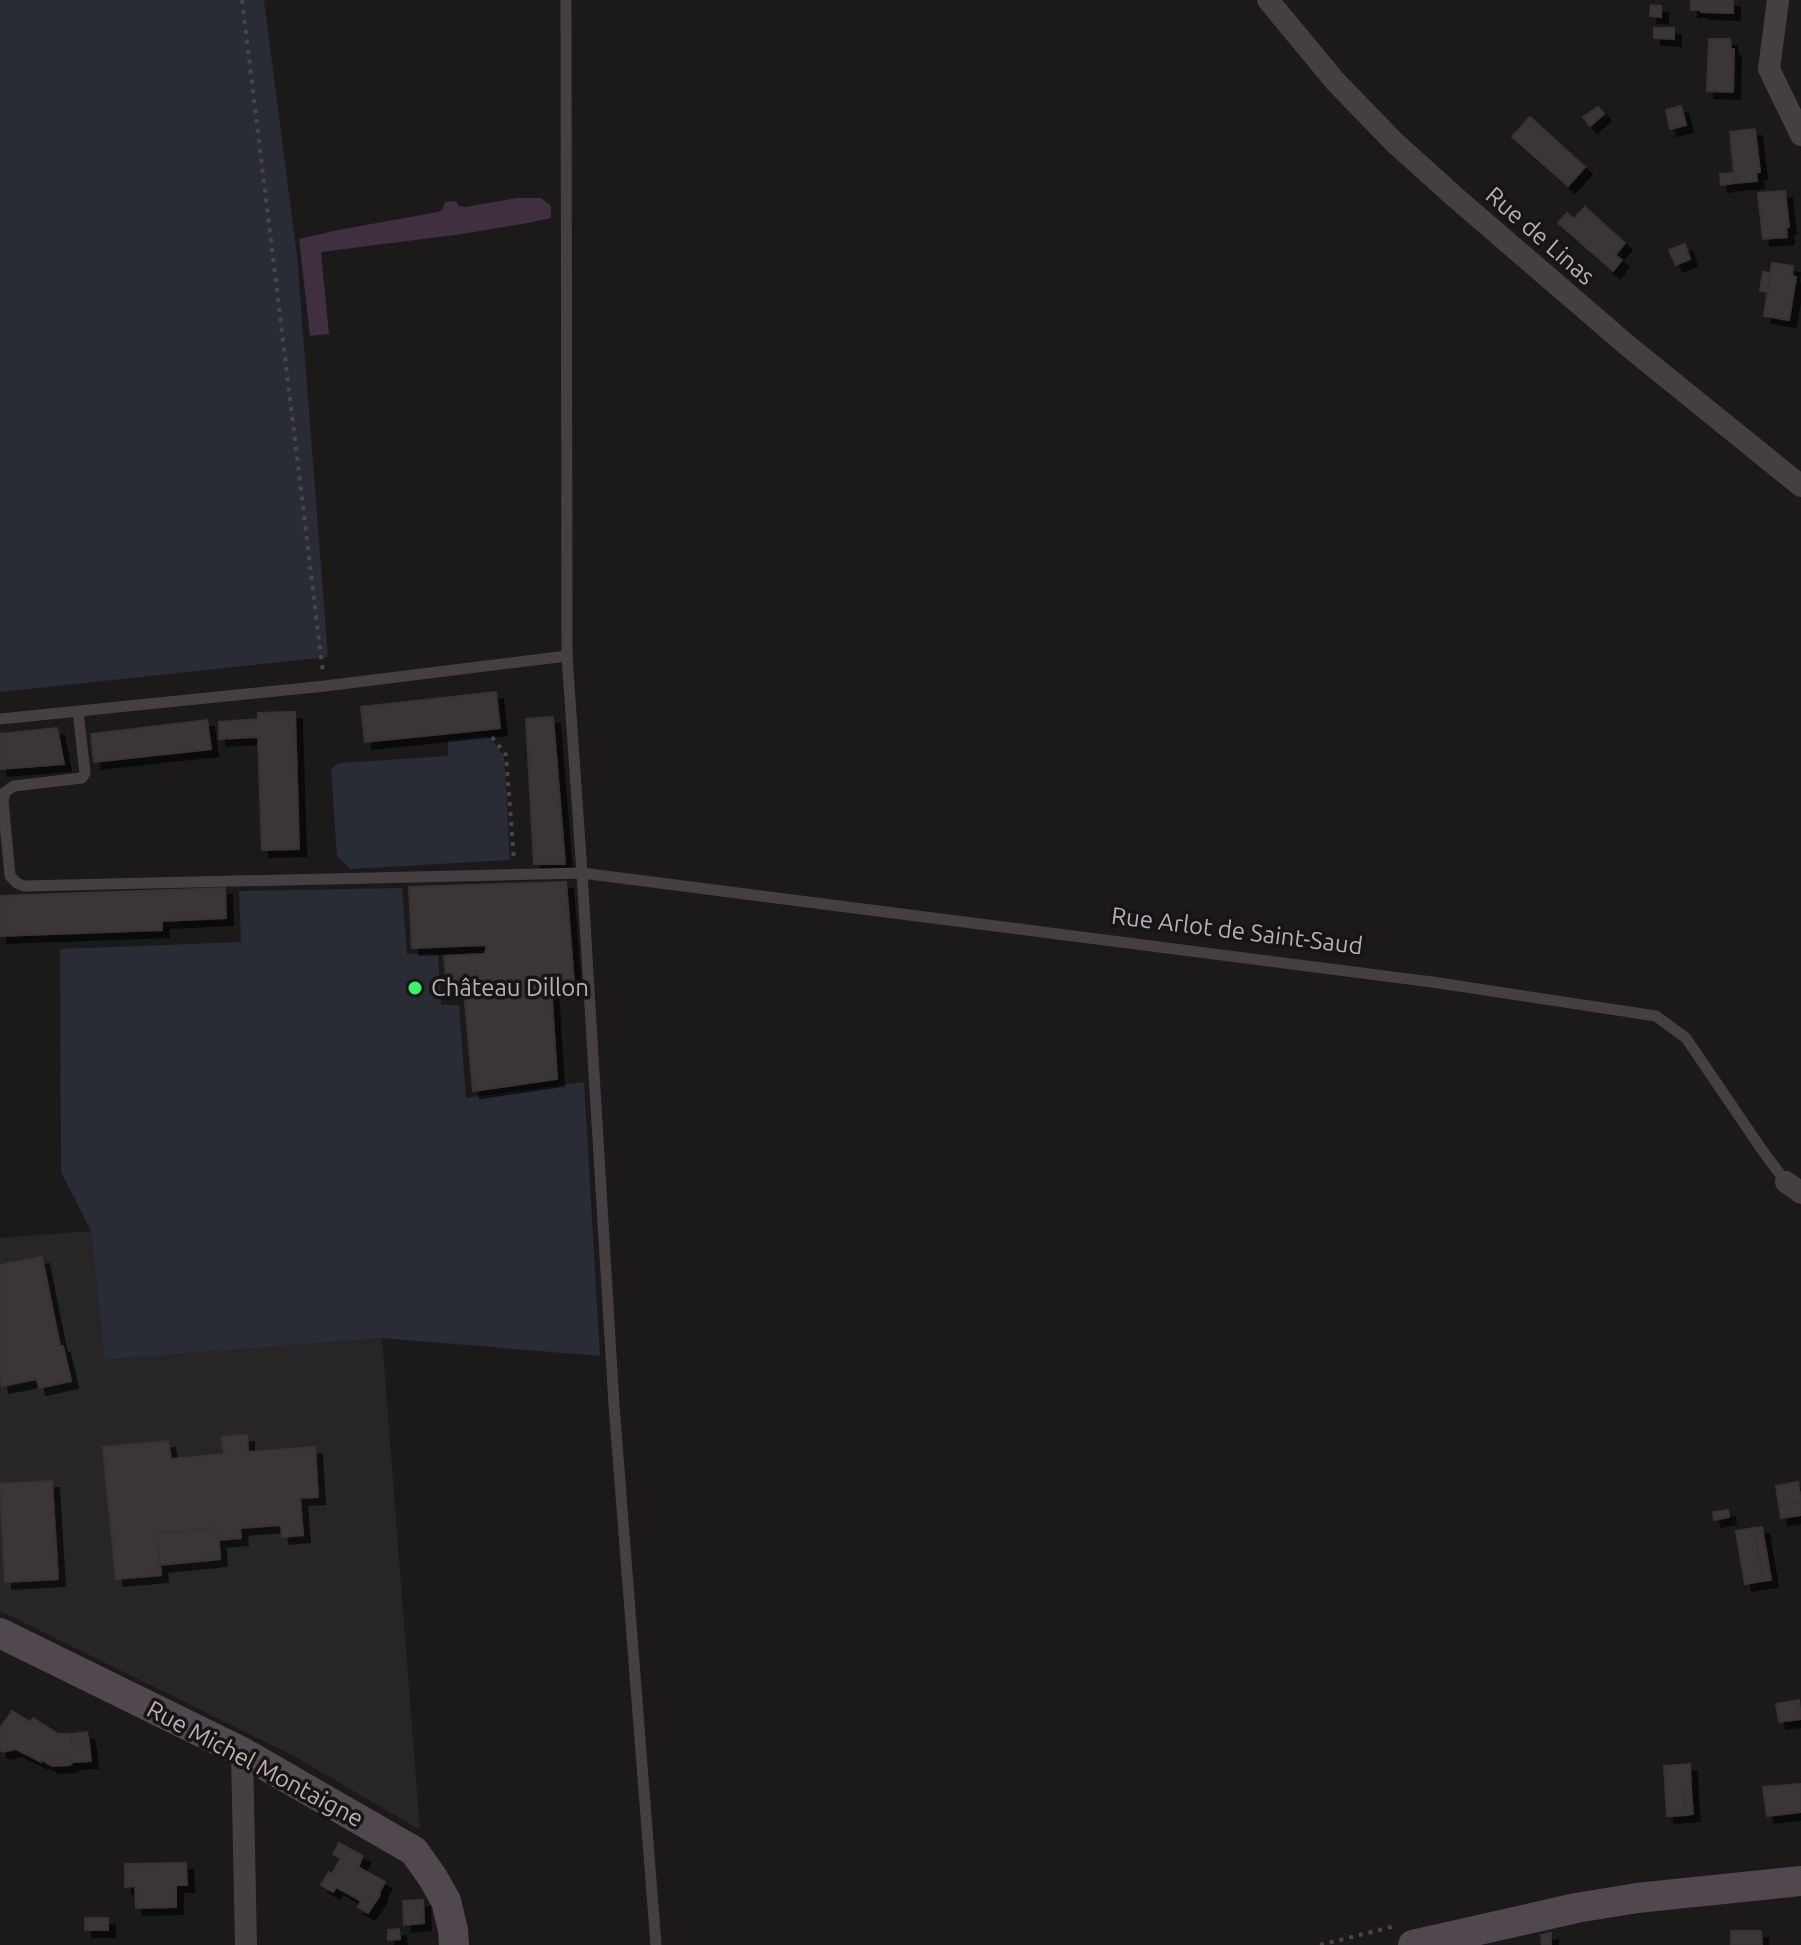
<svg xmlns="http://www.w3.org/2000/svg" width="1801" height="1945" viewBox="0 0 1801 1945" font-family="Ubuntu,sans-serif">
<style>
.built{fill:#282526}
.green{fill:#292c34}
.water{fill:#402f3f}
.building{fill:#3a3638;stroke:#373335;stroke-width:2;filter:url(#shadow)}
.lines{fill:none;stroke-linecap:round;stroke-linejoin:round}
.path{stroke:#4c444a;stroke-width:4;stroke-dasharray:4 6;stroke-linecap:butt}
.lane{stroke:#453f43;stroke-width:11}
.street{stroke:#453f43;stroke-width:22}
.secondary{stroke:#50484e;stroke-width:30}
.poi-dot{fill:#3af366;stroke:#161415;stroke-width:3}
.labels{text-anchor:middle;stroke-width:7;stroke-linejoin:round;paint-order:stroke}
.street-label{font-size:24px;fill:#bbacb7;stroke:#161415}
.poi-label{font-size:24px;fill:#bbacb7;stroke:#161415;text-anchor:start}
</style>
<defs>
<filter id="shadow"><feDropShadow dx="7" dy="7" stdDeviation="0" flood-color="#0009"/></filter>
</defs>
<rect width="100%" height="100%" fill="#1b191a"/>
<!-- built -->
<polygon class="built" points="91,1231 106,1360 382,1338 420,1830 292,1755 0,1611 0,1238"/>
<!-- green -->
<g class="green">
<polygon points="0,0 264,0 297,256 328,657 0,692"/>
<polygon points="488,736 504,756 510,860 350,869 337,856 331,769 339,763 448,756 448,740"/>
<polygon points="402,888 407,954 438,954 441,1005 459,1005 466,1098 584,1082 600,1356 382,1338 105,1360 91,1231 61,1172 60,949 241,942 239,891"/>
</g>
<!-- water -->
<polygon class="water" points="517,198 541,198 551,206 551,218 528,223 455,235 321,252 329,334 310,336 299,239 338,230 438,212 442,210 445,202 456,201 459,206 465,207"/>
<!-- building -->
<g class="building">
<rect x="1691" y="0" width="10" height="10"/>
<polygon points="1701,0 1733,0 1733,13 1701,12"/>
<polygon points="1651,5 1661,6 1661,17 1650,16"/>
<polygon points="1654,28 1674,28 1674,39 1654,38"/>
<polygon points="1709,39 1730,39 1731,49 1734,49 1733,92 1707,91"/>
<polygon points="1681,106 1686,125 1670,129 1666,110"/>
<polygon points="1598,107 1604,114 1590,126 1583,117"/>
<polygon points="1530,117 1585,167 1568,186 1512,137"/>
<polygon points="1755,129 1760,172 1756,172 1757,181 1735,183 1730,132"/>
<polygon points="1734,173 1735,183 1721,185 1720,174"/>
<polygon points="1785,191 1789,227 1786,227 1787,237 1763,239 1758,193"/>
<polygon points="1585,207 1625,243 1615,255 1622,260 1613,271 1558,223 1567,213 1574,219"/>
<polygon points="1685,244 1690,259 1676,265 1669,250"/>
<polygon points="1772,263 1793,266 1792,276 1796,277 1789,320 1764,316"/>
<polygon points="1763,272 1770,273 1767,292 1760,291"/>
<polygon points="496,692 500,728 365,742 361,707"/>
<polygon points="295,712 299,849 262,850 258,737 219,739 219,722 258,719 258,713"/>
<polygon points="553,717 565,864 534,864 526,719"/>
<polygon points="207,720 211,749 94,762 91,734"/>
<polygon points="57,728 64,764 0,769 0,734"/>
<polygon points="566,882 574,983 551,984 557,1079 473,1091 464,990 447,990 444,956 485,954 487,945 412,948 409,887"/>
<polygon points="225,888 226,918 162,921 162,930 0,936 0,896"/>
<polygon points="42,1257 60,1346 63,1346 71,1381 39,1388 37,1379 2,1386 0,1375 0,1265"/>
<polygon points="247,1435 248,1452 315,1447 318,1497 300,1498 303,1535 282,1537 281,1525 240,1528 241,1538 219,1540 218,1528 157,1534 161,1575 116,1579 103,1447 168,1441 171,1459 224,1454 222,1437"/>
<polygon points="52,1481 58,1579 5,1582 0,1484"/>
<polygon points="1798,1482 1801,1502 1779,1505 1776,1486"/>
<polygon points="1801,1502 1801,1515 1781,1518 1779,1505"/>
<polygon points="1728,1510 1729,1517 1714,1520 1713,1512"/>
<polygon points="1762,1527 1771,1580 1763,1581 1754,1528"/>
<polygon points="218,1528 220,1559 160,1565 157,1534"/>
<polygon points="1754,1528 1763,1581 1745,1584 1736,1531"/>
<polygon points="1799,1700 1801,1719 1779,1722 1776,1704"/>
<polygon points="12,1711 30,1722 33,1718 58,1734 71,1734 72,1744 89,1743 91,1761 73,1762 64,1757 56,1758 47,1753 41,1762 16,1749 3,1752 0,1750 0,1728"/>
<polygon points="87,1732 89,1743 72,1744 71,1734"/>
<polygon points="47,1753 56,1758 64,1757 73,1762 70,1765 52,1766 42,1760"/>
<polygon points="1690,1764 1691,1789 1684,1790 1686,1815 1667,1816 1664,1766"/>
<polygon points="1801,1784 1801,1812 1767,1816 1763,1787"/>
<polygon points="1691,1789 1693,1814 1686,1815 1684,1790"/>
<polygon points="339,1843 363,1856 358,1867 385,1882 379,1893 380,1895 368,1913 358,1907 361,1901 336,1887 333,1892 321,1885 329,1872 332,1874 341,1858 333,1854"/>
<polygon points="186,1863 187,1885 176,1885 176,1907 136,1908 135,1886 125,1887 125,1864"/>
<polygon points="423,1900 424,1923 404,1925 403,1901"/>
<rect x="85" y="1918" width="23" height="12"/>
<polygon points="399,1929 400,1939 388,1940 388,1930"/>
<polygon points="1731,1931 1761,1931 1762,1945 1731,1945"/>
<polygon points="1551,1933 1551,1945 1542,1945 1541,1935"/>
</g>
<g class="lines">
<!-- path -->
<g class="path">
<polyline points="242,0 323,673"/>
<polyline points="492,737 506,755 514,861"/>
<polyline points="1320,1945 1395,1926"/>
</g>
<!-- lane -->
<g class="lane">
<polyline points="566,0 567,656"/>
<polyline points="78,711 85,773 82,778 14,786 5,792 3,801 10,876 17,883 24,886 582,873 1432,982 1656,1016 1686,1038 1762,1150 1786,1182"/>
<polyline points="0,719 325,686 567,656 582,873 614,1405 656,1945"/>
</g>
<!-- street -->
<g class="street">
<polyline points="1268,0 1335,81 1394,142 1455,197 1628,346 1801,486"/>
<polyline points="1778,0 1769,69 1801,135"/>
<polyline points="1786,1182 1801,1193"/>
<polyline points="242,1752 246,1945"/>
</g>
<!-- secondary -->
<g class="secondary">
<polyline points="0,1633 242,1752 414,1851 433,1878 446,1901 453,1930 454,1945"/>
<polyline points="1413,1945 1576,1908 1637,1898 1801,1881"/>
</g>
</g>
<!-- markers -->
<circle class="poi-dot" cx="415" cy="988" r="8"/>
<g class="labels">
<!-- street labels -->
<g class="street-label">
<text transform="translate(1540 236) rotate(41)" y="8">Rue de Linas</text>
<text transform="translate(1237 931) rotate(7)" y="8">Rue Arlot de Saint-Saud</text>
<text transform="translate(255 1764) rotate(28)" y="8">Rue Michel Montaigne</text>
</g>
<!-- poi labels -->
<g class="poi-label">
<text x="431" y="996">Château Dillon</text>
</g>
</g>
</svg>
